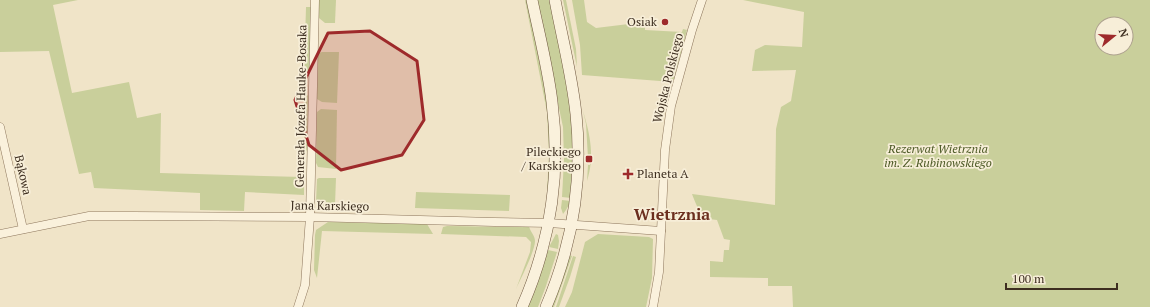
<svg xmlns="http://www.w3.org/2000/svg" width="1150" height="307" viewBox="0 0 1150 307" font-family="'PT Serif',serif">
<style>
.green{fill:#c9cf9b;fill-rule:evenodd}
.lines{fill:none;stroke-linecap:round;stroke-linejoin:round}
.minor-casing{stroke:#8d765c;stroke-width:9}
.secondary-casing{stroke:#6f573f;stroke-width:12}
.minor{stroke:#faf1dc;stroke-width:8}
.secondary{stroke:#faf1dc;stroke-width:11}
.marked{fill:#9e2a2b;fill-opacity:0.2;stroke:#9e2a2b;stroke-width:3;stroke-linejoin:round}
.poi-dot{fill:#9e2a2b;stroke:#f7eed8;stroke-width:1.5}
.labels{text-anchor:middle;stroke-width:3.5;stroke-linejoin:round;paint-order:stroke}
.poi-label{font-size:12px;fill:#3d2e20;stroke:#f7eed8;text-anchor:end}
.street-label{font-size:12px;fill:#3d2e20;stroke:#f7eed8}
.park-label{font-size:12px;font-style:italic;fill:#4d5a26;stroke:#f7eed8}
.district-label{font-size:16px;font-weight:bold;fill:#6b2e1e;stroke:#f7eed8}
</style>
<rect width="100%" height="100%" fill="#f0e4c8"/>
<!-- green -->
<g class="green">
<polygon points="0,0 78,0 53,5 72,93 129,82 137,118 161,113 160,173 302,177 304,180 304,195 245,192 244,211 200,210 200,193 94,188 91,172 79,174 49,51 0,52"/>
<polygon points="319,0 336,0 335,23 325,23 319,18"/>
<polygon points="525,0 527,0 547,99 552,159 547,193 549,153 547,112"/>
<polygon points="536,0 550,0 569,93 573,141 571,198 562,197 564,160 563,127"/>
<polygon points="563,0 566,0 576,49 577,67"/>
<polygon points="572,0 584,0 587,22 596,28 645,22 645,30 682,32 683,29 687,30 673,82 582,75 580,45"/>
<path d="M 743,0 L 1150,0 L 1150,307 L 793,307 L 792,286 L 768,286 L 768,278 L 710,277 L 710,261 L 723,262 L 724,250 L 729,250 L 730,240 L 724,239 L 717,220 L 701,218 C 701,214 694,200 692,194 L 775,205 L 776,129 L 781,107 L 791,101 L 796,70 L 752,71 L 755,50 L 765,45 L 802,47 L 804,12 ZM 1102,24 L 1126,24 L 1126,48 L 1102,48 Z"/>
<polygon points="306,7 311,7 309,77 304,75 304,73"/>
<polygon points="322,52 339,52 337,103 322,102 317,99 318,57 319,53"/>
<polygon points="305,92 308,96 307,152 304,144 304,96"/>
<polygon points="321,109 337,110 336,169 318,167 316,163 317,112"/>
<path d="M 583,111 C 590,134 595,157 587,181 L 588,165 L 590,165 L 590,159 L 588,158 L 586,124 Z"/>
<polygon points="319,178 336,178 335,205 319,206 316,202 317,179"/>
<polygon points="416,192 510,195 509,211 415,208"/>
<polygon points="562,200 571,201 566,210 563,214 561,208"/>
<polygon points="328,222 427,224 433,234 322,231 317,278 314,270 315,235 316,230"/>
<path d="M 447,226 L 515,227 L 519,226 L 529,226 C 530,232 535,235 535,241 C 535,251 521,278 516,289 L 530,252 L 531,242 L 526,237 L 441,234 L 443,227 Z"/>
<polygon points="556,234 558,235 559,241 558,249 549,247"/>
<polygon points="598,234 649,237 653,239 652,278 646,307 565,307 572,292 585,242"/>
<polygon points="548,250 557,252 546,286 538,307 527,307 542,268"/>
<polygon points="569,255 572,256 554,307 551,307"/>
<polygon points="573,256 576,257 570,277 559,307 556,307"/>
</g>
<g class="lines">
<!-- minor casing -->
<g class="minor-casing">
<g id="minor">
<polyline points="0,127 23,229"/>
<polyline points="0,234 89,216 132,216 310,217 494,222 549,223 661,231"/>
<polyline points="298,307 305,285 310,217 315,0"/>
<polyline points="653,307 659,272 665,150 671,106 692,30 702,0"/>
</g>
</g>
<!-- secondary casing -->
<g class="secondary-casing">
<g id="secondary">
<path d="M 522,307 C 551,241 561,174 552,102 C 548,68 539,34 532,0"/>
<path d="M 546,307 C 572,246 583,180 576,114 C 572,75 562,38 555,0"/>
</g>
</g>
<!-- minor -->
<use href="#minor" class="minor"/>
<!-- secondary -->
<use href="#secondary" class="secondary"/>
</g>
<!-- marked area -->
<path class="marked" d="M 370,31 L 417,61 L 424,120 L 402,155 L 341,170 L 309,145 L 295,100 L 328,33 Z"/>
<!-- markers -->
<g class="poi-dot">
<circle cx="665" cy="22" r="4"/>
<rect x="585" y="155" width="8" height="8" rx="2"/>
<path d="M626 168h4v4h4v4h-4v4h-4v-4h-4v-4h4z"/>
</g>
<g class="labels">
<!-- poi labels -->
<g class="poi-label">
<text x="657" y="26">Osiak</text>
<text x="581" y="156">Pileckiego<tspan x="581" dy="14">/ Karskiego</tspan></text>
<text x="637" y="178" text-anchor="start">Planeta A</text>
</g>
<!-- street labels -->
<g class="street-label">
<text transform="translate(668 78) rotate(-76)" y="4">Wojska Polskiego</text>
<text transform="translate(301 106) rotate(-89)" y="4">Generała Józefa Hauke-Bosaka</text>
<text transform="translate(23 175) rotate(77)" y="4">Bąkowa</text>
<text transform="translate(330 206) rotate(1)" y="4">Jana Karskiego</text>
</g>
<!-- park labels -->
<g class="park-label">
<text x="938" y="153">Rezerwat Wietrznia<tspan x="938" dy="14">im. Z. Rubinowskiego</tspan></text>
</g>
<!-- district labels -->
<g class="district-label">
<text x="672" y="220">Wietrznia</text>
</g>
</g>
<!-- north arrow -->
<g transform="translate(1114 36) rotate(72)"><circle r="19" fill="#f7eed8" stroke="#ada18e"/>
<path d="M0-3L7 15L0 10L-7 15Z" fill="#9e2a2b"/>
<text y="-6" font-size="11" font-weight="bold" text-anchor="middle" fill="#3d2e20">N</text>
</g>
<!-- scale -->
<path d="M1006 283v6h111v-6" fill="none" stroke="#3d2e20" stroke-width="2"/>
<text x="1012" y="283" font-size="12" fill="#3d2e20" stroke="#f7eed8" stroke-width="3" paint-order="stroke">100 m</text>
</svg>
